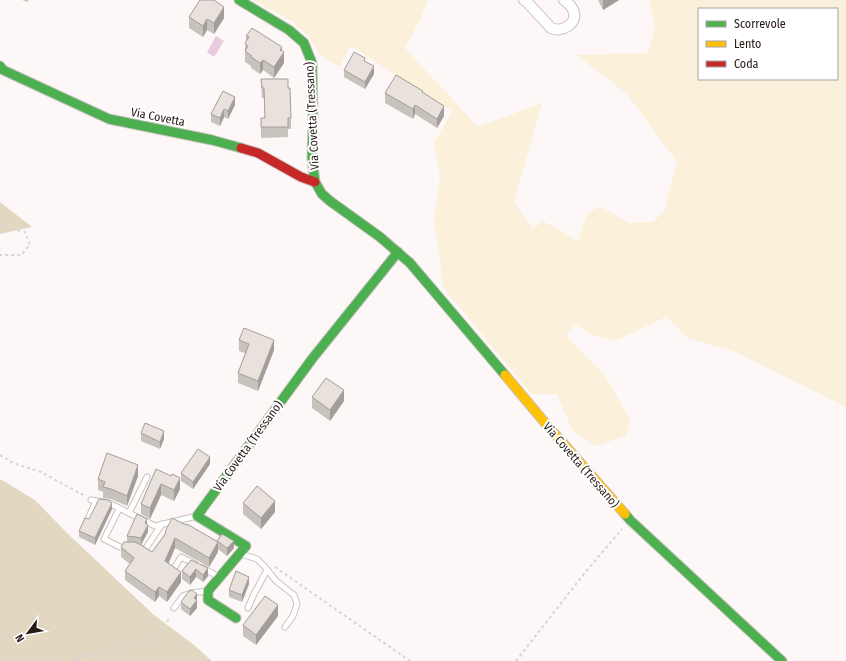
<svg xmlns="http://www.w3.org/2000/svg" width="846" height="661" viewBox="0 0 846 661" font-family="'Fira Sans Condensed',sans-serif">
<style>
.green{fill:#fbf1da;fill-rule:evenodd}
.forest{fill:#e2d8c2}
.water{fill:#e8ccdd}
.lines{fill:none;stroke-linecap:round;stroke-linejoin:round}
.lane-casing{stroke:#cac2bf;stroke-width:7}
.street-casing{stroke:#cac2bf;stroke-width:12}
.fast-casing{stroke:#cac2bf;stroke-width:11}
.slow-casing{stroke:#cac2bf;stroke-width:11}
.jam-casing{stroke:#cac2bf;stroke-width:11}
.path{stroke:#d6d4d4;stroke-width:2;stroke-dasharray:3 3;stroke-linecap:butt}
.lane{stroke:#fffefe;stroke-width:5}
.street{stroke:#fffefe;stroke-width:10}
.fast{stroke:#4caf50;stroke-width:9}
.slow{stroke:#ffc107;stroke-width:9}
.jam{stroke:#c62828;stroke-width:9}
.wall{fill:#c8c2bd}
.shaded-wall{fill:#a39e9a}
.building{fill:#e9e1dc;stroke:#a39e9a}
.labels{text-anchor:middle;stroke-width:4;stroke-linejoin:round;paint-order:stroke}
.street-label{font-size:12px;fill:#261a16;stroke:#fff}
</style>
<rect width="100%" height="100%" fill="#fdf8f7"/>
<!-- green -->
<path class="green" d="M 253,0 L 428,0 L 421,18 L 405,48 L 478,127 L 542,103 L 514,202 L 533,229 L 543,221 L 578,241 L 587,213 L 600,206 L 629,223 L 652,222 L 664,212 L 677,162 L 627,94 L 576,55 L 647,53 L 655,29 L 649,0 L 846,0 L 846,407 L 735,352 L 688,338 L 666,317 L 615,341 L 587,333 L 576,324 L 566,335 L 603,373 L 630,419 L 626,436 L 596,446 L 572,430 L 557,394 L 531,394 L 443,287 L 434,218 L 440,176 L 434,143 L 452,111 L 351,46 L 340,67 L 320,55 L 309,37 L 291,21 ZM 699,9 L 837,9 L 837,79 L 699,79 Z"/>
<!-- forest -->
<g class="forest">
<polygon points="0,202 32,227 0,234"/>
<polygon points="0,479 35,500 68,534 154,615 194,645 212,661 0,661"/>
</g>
<!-- water -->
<polygon class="water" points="216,36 224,41 214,57 207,52"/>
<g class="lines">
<!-- lane casing -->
<g class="lane-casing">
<g id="lane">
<polyline points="91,500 109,503 155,526 197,516"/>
<polyline points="119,509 104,539 120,547 128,548"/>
<polyline points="129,513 147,477"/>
<polyline points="87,521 96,501"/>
<polyline points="141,550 144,551 162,524"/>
<polyline points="241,554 257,559 265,567 276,581 294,595 297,604 293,616 285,627"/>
<polyline points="203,568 219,577"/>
<polyline points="173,570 181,557 195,564"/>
<polyline points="174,608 183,596 191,593 207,591"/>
<polyline points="248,608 254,594 267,570"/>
</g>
</g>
<!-- street casing -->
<g class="street-casing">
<path id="street" d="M 524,0 L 527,2 L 551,28 C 561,33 577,24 574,13 C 573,7 569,4 564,0"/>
</g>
<!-- fast casing -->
<g class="fast-casing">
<g id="fast">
<polyline points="239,0 289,30 304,43 312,63 313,120 312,158 315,182 322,194 330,201 380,237 410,263 505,375"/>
<polyline points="0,66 3,70 109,119 212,140 241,148"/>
<polyline points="625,514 630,520 782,661"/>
<polyline points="236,618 208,600 208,591 246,546 197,516 312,359 398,252"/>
</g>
</g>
<!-- slow casing -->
<g class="slow-casing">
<polyline id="slow" points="505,375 546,424 625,514"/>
</g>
<!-- jam casing -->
<g class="jam-casing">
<polyline id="jam" points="241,148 258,153 301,177 315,182"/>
</g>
<!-- path -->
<g class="path">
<polyline points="0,226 25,232 30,245 21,255 0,255"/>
<polyline points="0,455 13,463 41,472 85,496"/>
<polyline points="275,567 410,661"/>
<polyline points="80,661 75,659 152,640 170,618"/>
<polyline points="516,661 583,575 622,529"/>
</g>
<!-- lane -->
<use href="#lane" class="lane"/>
<!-- street -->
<use href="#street" class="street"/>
<!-- fast -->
<use href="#fast" class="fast"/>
<!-- slow -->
<use href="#slow" class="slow"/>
<!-- jam -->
<use href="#jam" class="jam"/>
</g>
<!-- wall -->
<g class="wall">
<polygon points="22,0 28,0 28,2"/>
<polygon points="598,0 619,0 603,10"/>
<polygon points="189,17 224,18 214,34 207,30 203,37 189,28"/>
<polygon points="246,36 282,51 284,63 274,78 263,70 260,74 251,68 251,66 245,62 245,43 246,41"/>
<polygon points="365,62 374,74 365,89 344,77 344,70"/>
<polygon points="261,79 288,88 291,118 291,129 288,129 288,137 261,138 261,118 265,118 264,98 262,98"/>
<polygon points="385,93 423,93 444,116 437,128 415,114 413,119 385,103"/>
<polygon points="235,105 228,119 224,117 220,126 211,122 211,114"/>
<polygon points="239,340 274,350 258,391 238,383 238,373 245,353 239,351"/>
<polygon points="312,397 344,401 330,421 312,408"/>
<polygon points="141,433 164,439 160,449 141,441"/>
<polygon points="210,464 193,489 181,481 181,473"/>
<polygon points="156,469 180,489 174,501 161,495 150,519 141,514 141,504"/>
<polygon points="138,476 127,506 111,499 103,498 103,492 98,490 98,479"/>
<polygon points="243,503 275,512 261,529 243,514"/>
<polygon points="112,509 95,545 79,537 79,531 89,519"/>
<polygon points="147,524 148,532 141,544 152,552 165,534 165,532 217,541 234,548 227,556 218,549 218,552 209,567 175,548 169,563 181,582 167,602 159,596 155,602 125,580 125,571 130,564 121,557 121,547 127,542 127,536"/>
<polygon points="191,560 208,576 203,582 196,577 190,585 182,579 182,571"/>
<polygon points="249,584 242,602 229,597 229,590"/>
<polygon points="197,601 197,608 190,616 181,609 181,602"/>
<polygon points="278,616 256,645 243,636 243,625"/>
</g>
<!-- shaded-wall -->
<g class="shaded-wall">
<polygon points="603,0 619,0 603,10"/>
<polygon points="224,7 224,18 214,34 214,23"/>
<polygon points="207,19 207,30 203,37 203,26"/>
<polygon points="282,47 282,56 284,52 284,63 274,78 274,67 280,50"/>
<polygon points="263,60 263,70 260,74 260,63"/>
<polygon points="374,66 374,74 365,89 365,82"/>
<polygon points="235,97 235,105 228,119 228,111"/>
<polygon points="415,105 415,114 413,119 413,109"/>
<polygon points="444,106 444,116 437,128 437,119"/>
<polygon points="224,109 224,117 220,126 220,118"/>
<polygon points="274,340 274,350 258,391 258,381"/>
<polygon points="344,390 344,401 330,421 330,410"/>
<polygon points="164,431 164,439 160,449 160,442"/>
<polygon points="210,457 210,464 193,489 193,482"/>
<polygon points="138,465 138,476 127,506 127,496"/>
<polygon points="180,478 180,489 174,501 174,490"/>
<polygon points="161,484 161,495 150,519 150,508"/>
<polygon points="275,501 275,512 261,529 261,518"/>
<polygon points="112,503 112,509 95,545 95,538"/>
<polygon points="147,519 147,526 148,525 148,532 141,545 141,538 145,523"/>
<polygon points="175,538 175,548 165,570 165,561"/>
<polygon points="234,541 234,548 227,556 227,548"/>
<polygon points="218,542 218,552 209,567 209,558"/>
<polygon points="208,568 208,576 203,582 203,575"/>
<polygon points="196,569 196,577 190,585 190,577"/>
<polygon points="181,572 181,582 167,602 167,592"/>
<polygon points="249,577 249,584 242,602 242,595"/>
<polygon points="159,587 159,596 155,602 155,592"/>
<polygon points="197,594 197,608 190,616 190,609 194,598"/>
<polygon points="278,605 278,616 256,645 256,635"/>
</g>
<!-- building -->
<g class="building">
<polygon points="200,0 214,0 224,7 214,23 207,19 203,26 189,17"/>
<polygon points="252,28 282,47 280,50 284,52 274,67 263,60 260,63 251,57 252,56 245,51 248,46 245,43 249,37 246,36"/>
<polygon points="354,52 365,58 364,61 374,66 365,82 344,70"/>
<polygon points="396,75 423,91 422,92 444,106 437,119 415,105 413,109 385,93"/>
<polygon points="261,79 288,79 288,88 290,88 291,118 288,118 288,127 261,127 261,118 265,118 264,88 262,88"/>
<polygon points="223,91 235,97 228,111 224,109 220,118 211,114"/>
<polygon points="244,328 274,340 258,381 238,373 249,344 239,340"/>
<polygon points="326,378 344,390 330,410 312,397"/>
<polygon points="145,423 164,431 160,442 141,433"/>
<polygon points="198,449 210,457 193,482 181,473"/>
<polygon points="107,453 138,465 127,496 111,489 103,487 105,482 98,479"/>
<polygon points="156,469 171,476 172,474 180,478 174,490 161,484 150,508 141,504"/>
<polygon points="257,486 275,501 261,518 243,503"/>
<polygon points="99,499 108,500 112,503 95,538 79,531 85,518 89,519"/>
<polygon points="137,514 147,519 145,523 148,525 141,538 136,537 127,536"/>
<polygon points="172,518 186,525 187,524 218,542 209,558 175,538 165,561 181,572 167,592 159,587 155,592 125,571 134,558 121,547 124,542 135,542 141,545 152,552 166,533 165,532"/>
<polygon points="222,534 234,541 227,548 217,541"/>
<polygon points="191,560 208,568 203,575 196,569 190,577 182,571"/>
<polygon points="236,571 249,577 242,595 229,590"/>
<polygon points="192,590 197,594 194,598 197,600 190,609 181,602 189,591"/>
<polygon points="265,596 278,605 256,635 243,625"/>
</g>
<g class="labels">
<!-- street labels -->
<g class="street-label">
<text transform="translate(312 116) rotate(-93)" y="4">Via Covetta (Tressano)</text>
<text transform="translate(158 117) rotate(11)" y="4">Via Covetta</text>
<text transform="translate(248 446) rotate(-54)" y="4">Via Covetta (Tressano)</text>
<text transform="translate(581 465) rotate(49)" y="4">Via Covetta (Tressano)</text>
</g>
</g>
<!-- legend -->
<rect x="698" y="8" width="140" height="72" fill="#ffffff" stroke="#a8a3a2"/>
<rect x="706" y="21" width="20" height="6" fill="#4caf50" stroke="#a8a3a2"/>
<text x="734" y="28" font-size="12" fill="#261a16">Scorrevole</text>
<rect x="706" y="41" width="20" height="6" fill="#ffc107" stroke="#a8a3a2"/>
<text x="734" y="48" font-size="12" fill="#261a16">Lento</text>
<rect x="706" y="61" width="20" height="6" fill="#c62828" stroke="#a8a3a2"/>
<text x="734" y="68" font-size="12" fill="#261a16">Coda</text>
<!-- north arrow -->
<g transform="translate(28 633) rotate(238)" stroke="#ffffff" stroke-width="3" paint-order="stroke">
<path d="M0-3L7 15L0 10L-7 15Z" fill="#261a16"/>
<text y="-6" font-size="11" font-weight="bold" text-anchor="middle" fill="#261a16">N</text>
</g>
</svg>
